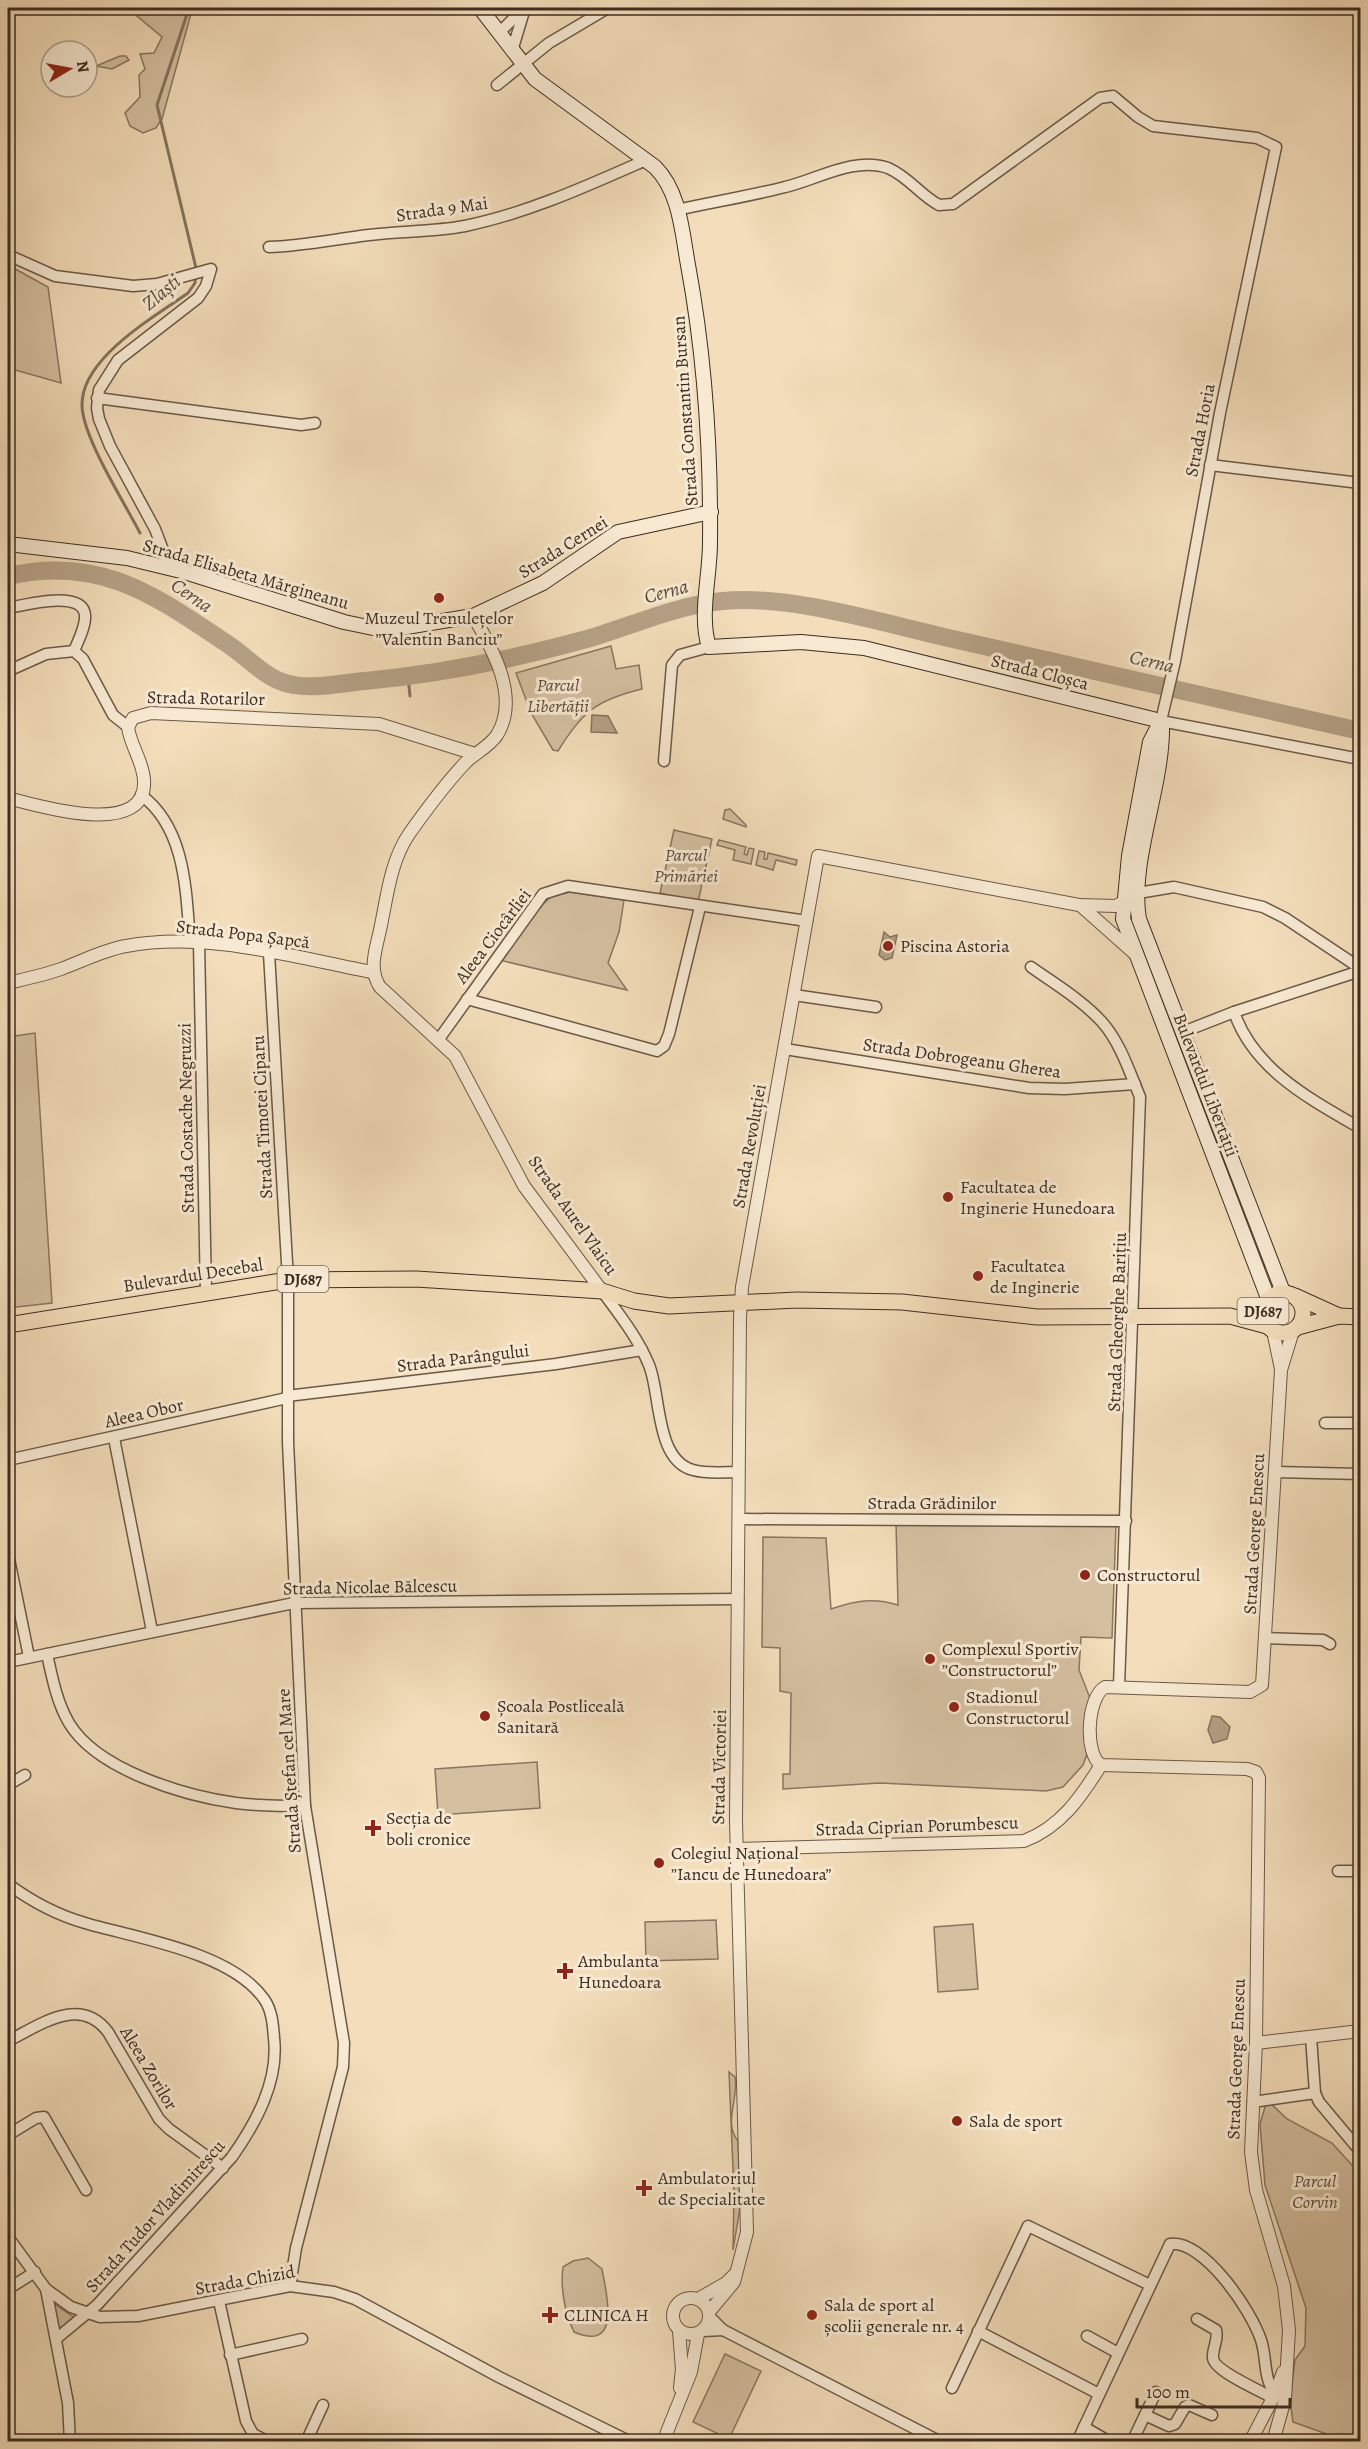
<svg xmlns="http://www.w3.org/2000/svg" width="1368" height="2449" viewBox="0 0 1368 2449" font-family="Alegreya,serif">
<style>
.green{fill:#d4bfa0;stroke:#887660;stroke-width:1.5}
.water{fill:#b5a186;stroke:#85735e;stroke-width:1.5}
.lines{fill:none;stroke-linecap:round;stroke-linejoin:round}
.stream{stroke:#85735e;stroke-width:3}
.river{stroke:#b5a186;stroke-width:18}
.minor-casing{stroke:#6a5947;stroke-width:13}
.tertiary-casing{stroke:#6a5947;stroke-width:14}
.secondary-casing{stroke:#3d2d21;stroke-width:16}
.primary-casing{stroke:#3d2d21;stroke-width:17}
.minor{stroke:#f7e9d2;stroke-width:10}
.tertiary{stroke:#f7e9d2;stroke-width:12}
.secondary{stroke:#f7e9d2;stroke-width:14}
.primary{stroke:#f3ddba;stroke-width:15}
.poi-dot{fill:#8f2418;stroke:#f7e9d2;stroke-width:2}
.labels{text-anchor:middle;stroke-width:6;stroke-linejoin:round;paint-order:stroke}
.shield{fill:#f7e9d2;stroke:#756556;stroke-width:1.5}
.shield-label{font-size:16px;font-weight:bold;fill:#3d2d21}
.street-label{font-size:18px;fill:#3d2d21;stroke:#f7e9d2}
.poi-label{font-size:18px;fill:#3d2d21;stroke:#f7e9d2;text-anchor:start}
.park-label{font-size:18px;font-style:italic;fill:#5b4a3a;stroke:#f7e9d2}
.water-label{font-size:20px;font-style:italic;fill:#5b4a3a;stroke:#f7e9d2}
</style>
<rect width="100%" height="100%" fill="#f3ddba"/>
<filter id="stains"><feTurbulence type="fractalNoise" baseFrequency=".00333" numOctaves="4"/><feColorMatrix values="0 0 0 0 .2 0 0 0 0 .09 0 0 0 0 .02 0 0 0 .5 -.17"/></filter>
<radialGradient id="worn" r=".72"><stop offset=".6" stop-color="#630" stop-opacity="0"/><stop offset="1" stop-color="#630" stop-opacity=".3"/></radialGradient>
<!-- green -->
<g class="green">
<polygon points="142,8 191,8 192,10 162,119 156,128 143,133 130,126 125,113 140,97 139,75 145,69 140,54 154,53 162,37 137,16"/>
<polygon points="120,56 126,56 129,60 112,69 96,66"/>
<polygon points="8,265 48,287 61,383 8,368"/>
<path d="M 611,646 L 616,669 L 639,665 L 642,689 C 596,700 582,712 558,751 L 553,750 L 531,713 L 516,673 Z"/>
<polygon points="730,809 746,825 746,827 723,819 725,810"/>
<polygon points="674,830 712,839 698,902 660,893"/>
<polygon points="719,840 746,847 744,854 747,855 749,848 754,849 751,864 733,860 735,850 717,845"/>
<polygon points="759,851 765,852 764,859 767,859 768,853 797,860 796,865 776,860 773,870 756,865"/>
<polygon points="570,892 624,900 619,932 608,963 627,990 499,960 543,904 551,897"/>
<polygon points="1172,1019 1207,1110 1202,1112 1166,1021"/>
<polygon points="35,1033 52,1303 8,1308 8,1037"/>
<polygon points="1209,1116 1267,1265 1262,1267 1204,1119"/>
<path d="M 896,1523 L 1116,1525 L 1112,1638 L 1081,1637 L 1079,1670 L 1090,1698 L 1087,1754 L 1083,1765 L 1063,1787 L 1046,1791 L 880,1783 L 783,1789 L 783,1774 L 790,1774 L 791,1693 L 780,1691 L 780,1648 L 762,1647 L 763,1537 L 826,1538 L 831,1609 C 855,1601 873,1597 898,1605 Z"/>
<polygon points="537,1762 540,1808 438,1815 435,1769"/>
<polygon points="716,1920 718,1959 646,1961 645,1922"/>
<polygon points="973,1924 978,1989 938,1992 934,1927"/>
<path d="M 729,2072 L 735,2077 C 739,2098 723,2123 738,2141 L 740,2208 L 733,2250 L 734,2193 Z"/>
<polygon points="1267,2100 1287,2119 1332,2143 1360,2174 1360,2441 1346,2441 1293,2422 1290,2400 1295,2360 1305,2346 1306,2308 1265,2185 1260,2124"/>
<path d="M 588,2258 L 602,2269 C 606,2292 623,2353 574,2332 C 565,2314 560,2287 563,2267 L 573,2261 Z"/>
<polygon points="53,2303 75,2318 61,2328 58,2327"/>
<polygon points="725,2354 761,2371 729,2439 693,2422"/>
</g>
<!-- water -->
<g class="water">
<polygon points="592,715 608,716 617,733 591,732"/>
<polygon points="884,932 890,937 897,935 892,958 885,960 879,955"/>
<polygon points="1212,1716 1220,1717 1230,1727 1227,1739 1213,1743 1208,1730"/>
</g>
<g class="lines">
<!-- stream -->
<g class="stream">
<path d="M 140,533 C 124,502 89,447 83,414 C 72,363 153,318 188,293 L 195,283 L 196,268 L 157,105 L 189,8"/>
<polyline points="408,677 410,696"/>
</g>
<!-- river -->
<path class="river" d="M 8,576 C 102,555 155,596 229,645 C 250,659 267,681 294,685 C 316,689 342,683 365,681 C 440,674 514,659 587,639 C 632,626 676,605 723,601 C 790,594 886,624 953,639 C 1089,670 1225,701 1360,731"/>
<!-- minor casing -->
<g class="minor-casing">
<g id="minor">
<polyline points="499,33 524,8"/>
<polyline points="512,51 525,8"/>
<polyline points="497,85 549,43 608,8"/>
<path d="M 677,210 C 713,202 750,196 785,187 C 816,180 855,156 888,168 C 909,177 920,195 939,205 L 953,204 L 1100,98 L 1113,96 L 1138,117 L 1153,126 L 1257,138 L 1276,147 L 1220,413 L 1175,661 L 1161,721 L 1360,759"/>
<path d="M 269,247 C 303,246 335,239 369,235 C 401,231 433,232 465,226 C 528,213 587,186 646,160"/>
<polyline points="8,255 55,276 133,286 157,284 211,269 206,286 198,298 118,360 99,390 97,408 99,419 110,446 155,529 170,568"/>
<polyline points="97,398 301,425 315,423"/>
<polyline points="1210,465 1360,483"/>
<path d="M 8,608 C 24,605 83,589 85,615 C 86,626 78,641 74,651"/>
<polyline points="8,671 46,654 74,651 83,659 113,715 128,727"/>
<polyline points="664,761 672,665 680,655 709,647"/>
<path d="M 141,795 C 186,828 186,892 190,942"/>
<polyline points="1138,893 1174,887 1263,907 1285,918 1360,968"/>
<polyline points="199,943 206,1293"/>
<polyline points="269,953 288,1280 288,1442 305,1806 344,2043 343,2067 296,2248 290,2286"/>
<path d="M 1031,967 C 1055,984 1082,1000 1102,1022 C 1120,1042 1130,1073 1140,1097 L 1119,1686"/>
<polyline points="794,995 876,1007"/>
<polyline points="467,999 657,1051 664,1046 669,1034 700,907"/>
<path d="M 1234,1012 C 1254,1070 1310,1099 1360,1128"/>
<polyline points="1183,1032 1234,1012 1360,971"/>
<polyline points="439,1039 543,894 568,886 807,921"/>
<polyline points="785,1049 1029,1088 1065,1089 1135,1084"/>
<path d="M 602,1291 C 619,1314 638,1338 649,1365 C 661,1394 655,1460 693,1470 C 707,1474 724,1472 739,1472"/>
<polyline points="287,1396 556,1364 642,1350"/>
<polyline points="1325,1423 1360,1423"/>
<polyline points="114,1438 152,1631"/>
<polyline points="8,1460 287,1398"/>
<polyline points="1275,1472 1360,1474"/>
<polyline points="739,1519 1126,1521"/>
<polyline points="8,1554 29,1657"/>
<polyline points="1266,1638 1323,1640 1330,1644"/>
<path d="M 47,1654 C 52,1677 57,1703 69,1723 C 97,1770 185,1796 236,1803 C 258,1806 282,1806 305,1806"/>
<polyline points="8,1662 294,1603 738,1599"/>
<polyline points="8,1785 25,1775"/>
<polyline points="1338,1871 1360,1871"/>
<path d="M 8,1884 C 31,1901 57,1915 85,1923 C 136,1938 231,1952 264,1999 C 272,2010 273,2025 274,2038 C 279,2081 256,2123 232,2157 L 97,2305 L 56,2339"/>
<polyline points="1311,2037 1315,2093"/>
<path d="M 8,2041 C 40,2025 80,1995 108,2032 L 159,2119 L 169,2129 L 223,2168"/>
<polyline points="1253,2102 1315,2093 1319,2102 1360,2151"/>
<polyline points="8,2135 36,2118 44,2117 86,2190"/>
<polyline points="8,2237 46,2289 71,2307 100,2317 138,2316 290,2286 334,2292 355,2299 499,2377 631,2442"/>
<polyline points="8,2289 35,2272"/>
<polyline points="46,2289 68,2403 70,2442"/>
<polyline points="219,2301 246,2421 253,2434 269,2442"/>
<polyline points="710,2317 723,2330 941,2442"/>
<path d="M 1197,2319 L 1216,2330 C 1219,2340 1212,2348 1213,2358 C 1214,2371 1261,2391 1273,2398"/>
<polyline points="703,2331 723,2330"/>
<polyline points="978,2331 1099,2394"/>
<polyline points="1087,2336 1118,2353"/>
<polyline points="230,2355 302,2339"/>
<polyline points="952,2388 1028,2226 1150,2285"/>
<polyline points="1145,2415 1169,2426 1175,2424 1185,2407 1189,2405 1212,2415"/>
<polyline points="1084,2427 1110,2442"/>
<polyline points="306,2442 323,2405"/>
<path d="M 1077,2442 L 1170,2244 C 1204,2240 1251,2310 1261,2340 C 1267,2357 1263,2379 1275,2393"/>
<polyline points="1132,2442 1156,2392"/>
</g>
</g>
<!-- tertiary casing -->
<g class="tertiary-casing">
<g id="tertiary">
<path d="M 473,616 C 493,649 520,698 497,735 C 489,747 475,753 466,762 C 445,784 426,810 409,834 C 390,862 387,898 380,930 C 376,949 368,969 380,987 L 455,1056 L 524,1186 L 602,1291"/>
<path d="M 8,798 C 36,805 148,840 144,780 C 143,761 130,745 128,727 L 133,718 L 151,713 L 379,724 L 475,754"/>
<polyline points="1080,905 1134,953"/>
<path d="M 8,983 C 25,979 44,975 61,969 C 83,961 103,950 126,946 C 206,931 293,957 372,972"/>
<polyline points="1273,1331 1281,1369"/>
<path d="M 736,1849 L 1024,1841 C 1061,1827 1081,1797 1101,1765"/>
<polyline points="1256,2043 1360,2031"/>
<circle cx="691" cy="2316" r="18"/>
<polyline points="698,2299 726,2283 734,2275"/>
<polyline points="709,2312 734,2282 747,2232 736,1821 740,1317 742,1287 818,856 1079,905 1116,906 1130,898"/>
<polyline points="679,2331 682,2369 680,2388"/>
<polyline points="663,2442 691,2372 698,2334"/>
<polyline points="1250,2442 1275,2394 1283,2372"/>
<path d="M 1273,2442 L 1285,2399 L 1289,2330 L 1284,2286 L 1256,2190 L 1251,2152 L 1256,2043 L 1259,1778 L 1256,1772 L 1247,1769 L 1101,1765 C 1084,1754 1087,1697 1105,1687 L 1250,1692 L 1262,1685 L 1281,1370 L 1293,1331"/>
</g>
</g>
<!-- secondary casing -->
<g class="secondary-casing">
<g id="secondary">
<path d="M 480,8 L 535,79 L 655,167 C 680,192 682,232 688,265 C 705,357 711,449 710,543 C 710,576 699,616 709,647 L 801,642 L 864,648 L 1161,721"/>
<polyline points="8,544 127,558 185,572 344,622 373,628 394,629 473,616 543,583 618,532 711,512"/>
<polyline points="1161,721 1150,742 1129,856 1123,919 1268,1298"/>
<path d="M 1162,723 C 1164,785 1129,861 1139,919 L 1283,1292"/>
</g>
</g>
<!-- primary casing -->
<g class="primary-casing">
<g id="primary">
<circle cx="1283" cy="1313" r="20"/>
<polyline points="1295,1296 1339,1316"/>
<polyline points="8,1325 288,1280 416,1279 602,1291 634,1301 669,1306 797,1300 902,1302 1037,1317 1230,1316 1267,1326"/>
<polyline points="1298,1327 1339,1316 1360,1317"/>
</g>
</g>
<!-- minor -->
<use href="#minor" class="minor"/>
<!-- tertiary -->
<use href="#tertiary" class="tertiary"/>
<!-- secondary -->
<use href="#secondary" class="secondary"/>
<!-- primary -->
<use href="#primary" class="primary"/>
</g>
<!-- markers -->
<g class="poi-dot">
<circle cx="439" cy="598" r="6"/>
<circle cx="888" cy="946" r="6"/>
<circle cx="948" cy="1197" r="6"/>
<circle cx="978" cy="1276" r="6"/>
<circle cx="1085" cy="1575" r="6"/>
<circle cx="930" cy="1659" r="6"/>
<circle cx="954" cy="1707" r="6"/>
<circle cx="485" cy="1716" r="6"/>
<path d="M370 1819h6v6h6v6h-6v6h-6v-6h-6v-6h6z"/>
<circle cx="659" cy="1863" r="6"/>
<path d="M562 1962h6v6h6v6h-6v6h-6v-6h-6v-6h6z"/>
<circle cx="957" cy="2121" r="6"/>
<path d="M641 2179h6v6h6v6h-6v6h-6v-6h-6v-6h6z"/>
<path d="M547 2306h6v6h6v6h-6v6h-6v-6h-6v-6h6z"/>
<circle cx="812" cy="2315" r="6"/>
</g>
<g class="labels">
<!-- shield labels -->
<g class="shield">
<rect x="277.5" y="1266" width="51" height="26" rx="4.5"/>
<rect x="1237.5" y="1298" width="51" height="26" rx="4.5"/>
</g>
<g class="shield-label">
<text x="303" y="1285">DJ687</text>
<text x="1263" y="1317">DJ687</text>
</g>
<!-- street labels -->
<g class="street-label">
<text transform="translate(442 209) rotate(-8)" y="6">Strada 9 Mai</text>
<text transform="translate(685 411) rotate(-94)" y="6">Strada Constantin Bursan</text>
<text transform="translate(1200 430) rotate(-79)" y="6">Strada Horia</text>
<text transform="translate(563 547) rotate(-32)" y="6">Strada Cernei</text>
<text transform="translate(246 574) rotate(16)" y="6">Strada Elisabeta Mărgineanu</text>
<text transform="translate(1040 672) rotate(14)" y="6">Strada Cloșca</text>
<text transform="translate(206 698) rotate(1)" y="6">Strada Rotarilor</text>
<text transform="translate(243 934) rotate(7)" y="6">Strada Popa Șapcă</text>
<text transform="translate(493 936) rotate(-53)" y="6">Aleea Ciocârliei</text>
<text transform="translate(962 1058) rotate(8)" y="6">Strada Dobrogeanu Gherea</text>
<text transform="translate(1206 1085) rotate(69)" y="6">Bulevardul Libertății</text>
<text transform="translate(262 1117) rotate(-93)" y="6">Strada Timotei Ciparu</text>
<text transform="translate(186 1118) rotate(-91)" y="6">Strada Costache Negruzzi</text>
<text transform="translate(749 1146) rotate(-80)" y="6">Strada Revoluției</text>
<text transform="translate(573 1215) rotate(55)" y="6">Strada Aurel Vlaicu</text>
<text transform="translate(193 1275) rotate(-9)" y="6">Bulevardul Decebal</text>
<text transform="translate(1117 1322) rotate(-88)" y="6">Strada Gheorghe Barițiu</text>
<text transform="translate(463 1358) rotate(-7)" y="6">Strada Parângului</text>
<text transform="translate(144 1413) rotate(-13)" y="6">Aleea Obor</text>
<text x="932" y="1509">Strada Grădinilor</text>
<text transform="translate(1254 1534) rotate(-87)" y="6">Strada George Enescu</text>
<text transform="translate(370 1587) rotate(-1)" y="6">Strada Nicolae Bălcescu</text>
<text transform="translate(719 1767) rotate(-89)" y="6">Strada Victoriei</text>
<text transform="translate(289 1771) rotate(-94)" y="6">Strada Ștefan cel Mare</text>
<text transform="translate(917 1826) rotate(-2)" y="6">Strada Ciprian Porumbescu</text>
<text transform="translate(1236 2059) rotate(-88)" y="6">Strada George Enescu</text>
<text transform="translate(149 2068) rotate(59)" y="6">Aleea Zorilor</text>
<text transform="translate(155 2216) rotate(-48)" y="6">Strada Tudor Vladimirescu</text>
<text transform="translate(245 2280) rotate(-10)" y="6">Strada Chizid</text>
</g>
<!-- poi labels -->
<g class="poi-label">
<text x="439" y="624" text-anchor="middle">Muzeul Trenulețelor<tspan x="439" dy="21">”Valentin Banciu”</tspan></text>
<text x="900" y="952">Piscina Astoria</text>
<text x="960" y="1193">Facultatea de<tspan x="960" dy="21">Inginerie Hunedoara</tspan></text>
<text x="990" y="1272">Facultatea<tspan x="990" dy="21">de Inginerie</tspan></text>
<text x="1097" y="1581">Constructorul</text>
<text x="942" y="1655">Complexul Sportiv<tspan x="942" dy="21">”Constructorul”</tspan></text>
<text x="966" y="1703">Stadionul<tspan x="966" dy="21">Constructorul</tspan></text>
<text x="497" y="1712">Școala Postliceală<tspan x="497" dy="21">Sanitară</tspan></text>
<text x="386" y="1824">Secția de<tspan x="386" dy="21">boli cronice</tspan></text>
<text x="671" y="1859">Colegiul Național<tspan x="671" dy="21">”Iancu de Hunedoara”</tspan></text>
<text x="578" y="1967">Ambulanta<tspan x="578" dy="21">Hunedoara</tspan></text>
<text x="969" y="2127">Sala de sport</text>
<text x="658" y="2184">Ambulatoriul<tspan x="658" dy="21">de Specialitate</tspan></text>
<text x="824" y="2311">Sala de sport al<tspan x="824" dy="21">școlii generale nr. 4</tspan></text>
<text x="564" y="2321">CLINICA H</text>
</g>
<!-- park labels -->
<g class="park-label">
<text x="558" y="691">Parcul<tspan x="558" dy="21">Libertății</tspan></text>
<text x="686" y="861">Parcul<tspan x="686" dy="21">Primăriei</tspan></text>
<text x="1315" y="2187">Parcul<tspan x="1315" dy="21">Corvin</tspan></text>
</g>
<!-- water labels -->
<g class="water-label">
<text transform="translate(161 292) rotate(-40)" y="7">Zlaști</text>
<text transform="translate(666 591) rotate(-15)" y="7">Cerna</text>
<text transform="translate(192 595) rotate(34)" y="7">Cerna</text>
<text transform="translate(1152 661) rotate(13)" y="7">Cerna</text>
</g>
</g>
<!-- margin -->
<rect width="1368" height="2449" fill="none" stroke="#f3ddba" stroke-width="30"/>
<rect x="9" y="9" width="1350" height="2431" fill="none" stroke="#3d2d21" stroke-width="3"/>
<rect x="15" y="15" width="1338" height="2419" fill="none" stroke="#3d2d21" stroke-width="1.5"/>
<!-- north arrow -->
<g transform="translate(69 69) rotate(80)"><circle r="28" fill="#f7e9d2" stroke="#ad9e8b" stroke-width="1.5"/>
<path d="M0-4.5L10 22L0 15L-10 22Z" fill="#8f2418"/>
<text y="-9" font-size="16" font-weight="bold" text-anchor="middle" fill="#3d2d21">N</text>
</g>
<!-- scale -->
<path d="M1137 2398v9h153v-9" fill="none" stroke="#3d2d21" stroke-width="3"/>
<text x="1146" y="2398" font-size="18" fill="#3d2d21" stroke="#f7e9d2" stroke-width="4.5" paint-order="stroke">100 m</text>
<rect width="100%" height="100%" filter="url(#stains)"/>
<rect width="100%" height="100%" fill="url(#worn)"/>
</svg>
